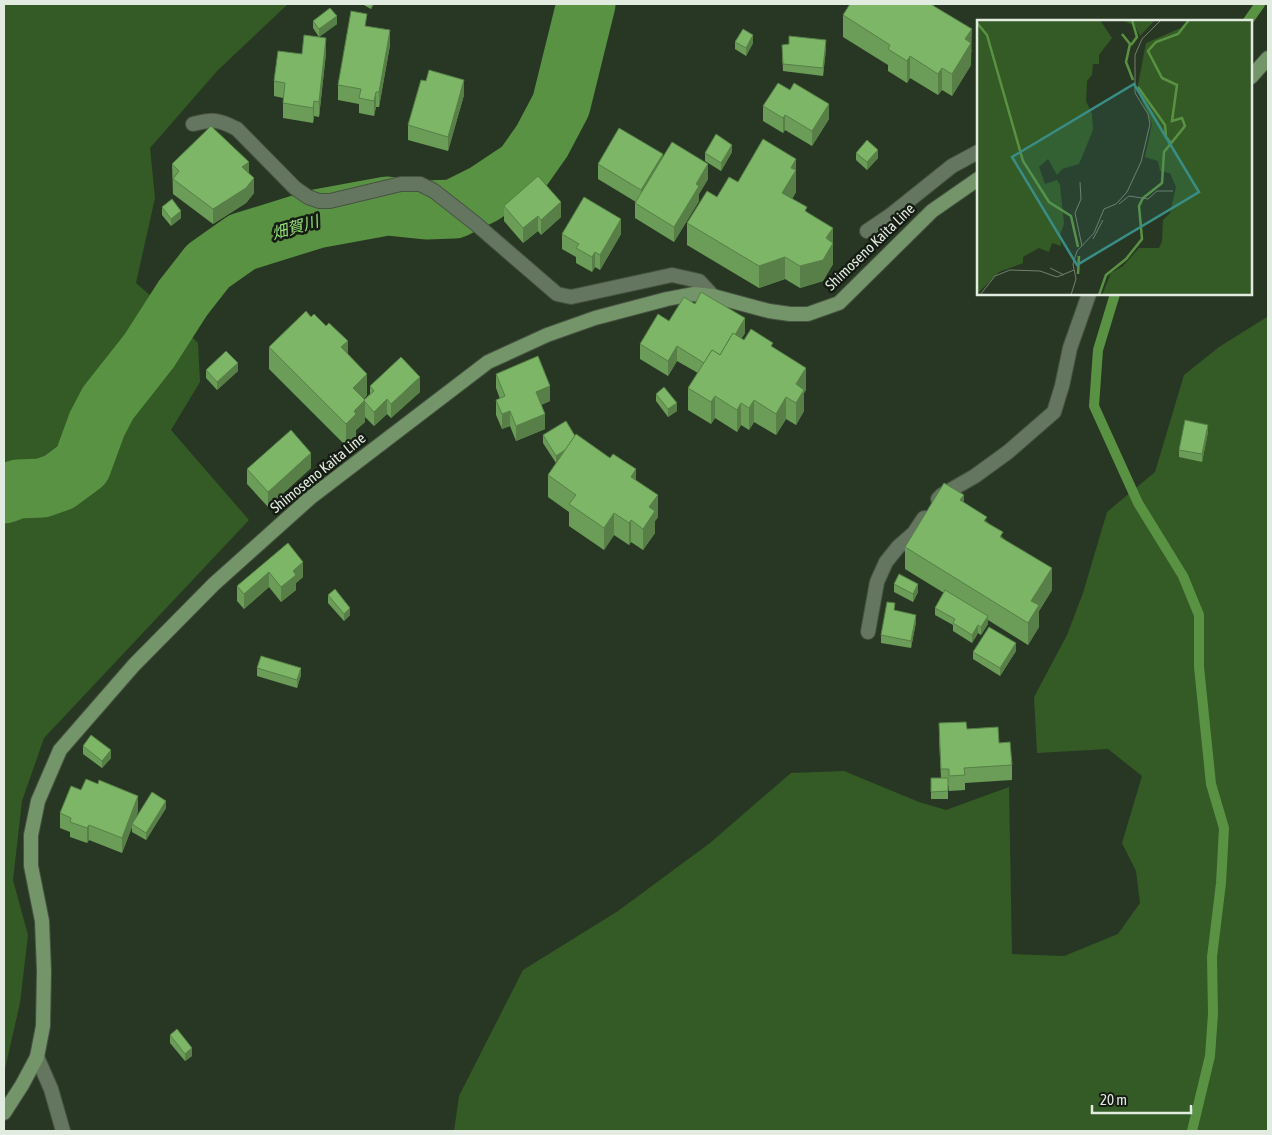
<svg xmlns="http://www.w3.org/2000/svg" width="1272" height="1135" viewBox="0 0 1272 1135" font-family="'Asap Condensed','Noto Sans JP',sans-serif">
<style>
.green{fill:#345a26}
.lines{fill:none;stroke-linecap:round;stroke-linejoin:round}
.stream{stroke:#5a9244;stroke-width:10}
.river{stroke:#5a9244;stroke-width:59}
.service-casing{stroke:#475342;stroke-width:16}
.minor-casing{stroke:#475342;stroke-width:16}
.primary-casing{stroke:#475342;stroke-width:16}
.service{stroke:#657660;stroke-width:14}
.minor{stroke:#657660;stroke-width:14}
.primary{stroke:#749569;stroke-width:14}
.wall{fill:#6b9d58}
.shaded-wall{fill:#577f47}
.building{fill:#7cb666;stroke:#577f47}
.labels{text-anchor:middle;stroke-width:5;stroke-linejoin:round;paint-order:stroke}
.street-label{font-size:15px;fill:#e2ebdf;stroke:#151c13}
.water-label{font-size:16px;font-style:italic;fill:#97e27a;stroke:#151c13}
.inset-river{fill:none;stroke:#5a9244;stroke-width:2.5}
.inset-road{fill:none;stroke:#727f6e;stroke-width:1}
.view{fill:#398d85;fill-opacity:0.15;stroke:#398d85;stroke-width:2.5}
.inset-edge{fill:none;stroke:#e2ebdf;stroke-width:2.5}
</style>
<rect width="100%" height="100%" fill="#283723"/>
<!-- green -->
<g class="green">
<polygon points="4,4 288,4 218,70 150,148 155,198 136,283 159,303 198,343 200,382 171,430 249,520 44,738 22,801 13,880 28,935 20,1003 4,1073"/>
<polygon points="1268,313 1268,1131 454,1131 459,1096 523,970 618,911 710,843 791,773 844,771 919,802 946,810 1009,787 1012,954 1064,956 1118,934 1140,903 1136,871 1122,843 1142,776 1108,749 1037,753 1034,697 1067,635 1083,593 1107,512 1155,472 1184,375 1219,347 1267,317"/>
</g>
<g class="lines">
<!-- stream -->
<g class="stream">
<polyline points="1248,21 1260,4"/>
<polyline points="1115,294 1098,350 1094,406 1138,503 1183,576 1199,615 1199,667 1211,784 1224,828 1221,883 1212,957 1213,1014 1210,1056 1192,1131"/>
</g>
<!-- river -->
<polyline class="river" points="4,494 18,489 42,488 59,482 82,465 97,424 108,403 149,351 183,298 208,266 242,242 316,219 387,206 426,210 454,209 484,194 523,168 542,141 561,105 586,4"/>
<!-- service casing -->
<g class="service-casing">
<g id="service">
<polyline points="867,231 892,214 952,166 978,152"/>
<polyline points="938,499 942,495 975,476 1008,452 1054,412 1062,386 1070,348 1089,294"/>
<polyline points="868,632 877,582 886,562 898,547 914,533 924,518"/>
</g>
</g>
<!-- minor casing -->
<g class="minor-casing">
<g id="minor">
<path d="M 193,124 C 213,119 218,119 237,129 L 295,188 L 308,197 L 319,201 L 330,201 L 401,184 L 420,184 L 434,191 L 476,224 L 557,294 L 571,297 L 672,275 L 699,281 L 713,296"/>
<polyline points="37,1057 51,1089 63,1131"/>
</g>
</g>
<!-- primary casing -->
<g class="primary-casing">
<g id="primary">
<polyline points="1251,77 1268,58"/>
<polyline points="4,1113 22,1085 37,1057 43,1026 44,971 42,921 31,866 31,835 38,801 60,750 134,665 214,584 310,498 488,362 547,335 595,318 667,299 693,294 713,296 769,311 790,314 808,314 839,303 932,211 978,179"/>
</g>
</g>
<!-- service -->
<use href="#service" class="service"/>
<!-- minor -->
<use href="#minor" class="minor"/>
<!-- primary -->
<use href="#primary" class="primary"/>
</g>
<!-- wall -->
<g class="wall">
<polygon points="362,4 374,4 371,9"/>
<polygon points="934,4 934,7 972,51 971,52 971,65 952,96 942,90 938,95 910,78 907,83 888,71 888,65 843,37 843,15"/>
<polygon points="313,21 337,24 319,37 326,53 319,117 314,116 313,123 283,118 283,98 274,96 274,81 319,37 313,28"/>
<polygon points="367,26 390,45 379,107 376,107 374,116 359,113 359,104 338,100 338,85"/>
<polygon points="735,42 753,43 746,56 735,49"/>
<polygon points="782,45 826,48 823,76 783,71"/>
<polygon points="426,81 464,95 448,151 408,140 408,125"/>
<polygon points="763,106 829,119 812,146 785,130 783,133 763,121"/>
<polygon points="732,152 721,171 705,161 705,153"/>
<polygon points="856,153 878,158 867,170 856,160"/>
<polygon points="663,158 708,179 699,194 699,201 674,242 635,218 635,203 636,202 598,179 598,164"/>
<polygon points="172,164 249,173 254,193 246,203 213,224 173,194"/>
<polygon points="796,181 796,192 792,199 807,212 833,242 833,264 823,281 800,288 785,279 759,288 687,245 687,223 738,182"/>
<polygon points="504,206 561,217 541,235 538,231 523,243 504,221"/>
<polygon points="162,207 181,218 171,226 162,215"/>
<polygon points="562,234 621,234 600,270 595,267 592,272 576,263 576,257 562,249"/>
<polygon points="311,317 326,326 348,354 367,395 364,399 364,400 370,394 370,386 420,392 391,418 387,414 374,426 365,417 365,422 356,430 356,436 346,446 269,369 269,347"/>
<polygon points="669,321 745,333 741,339 744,340 773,347 806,390 804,393 804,411 796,425 786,419 776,435 754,422 749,430 741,425 737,432 715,418 711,424 688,410 688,388 698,373 677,361 668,376 640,359 640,344"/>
<polygon points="206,370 238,371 217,390 206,378"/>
<polygon points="496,374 550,401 541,405 545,429 516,441 510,426 502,429 496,415 496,400 500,399 496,388"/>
<polygon points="656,394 677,411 668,417 656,401"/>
<polygon points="1208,432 1202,462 1179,457 1179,450"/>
<polygon points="543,435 575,436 636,480 658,517 655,521 655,533 643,550 631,542 629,545 614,535 604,550 569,526 569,512 548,497 548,475 556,463 543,443"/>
<polygon points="311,468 268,507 247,484 247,469"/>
<polygon points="964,502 987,522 1003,538 1052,590 1039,611 1039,627 1028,645 988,620 988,624 981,635 978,633 972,643 953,631 953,625 935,615 935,608 944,593 905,569 905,547"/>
<polygon points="288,543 303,577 296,583 296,590 281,602 269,587 244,609 237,601 237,586"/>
<polygon points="894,584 918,592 913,602 894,592"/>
<polygon points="328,595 350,615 344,621 328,603"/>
<polygon points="895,611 916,622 911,648 881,643 881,635"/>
<polygon points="1016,651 1000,676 973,659 973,652"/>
<polygon points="257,668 301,675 297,688 257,676"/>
<polygon points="939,723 967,729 999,743 1012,765 1012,780 965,783 965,790 949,791 948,784 948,799 931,799 931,778 941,778 939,738"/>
<polygon points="83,746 111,758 102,768 83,754"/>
<polygon points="81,790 138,811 135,820 166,808 146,840 132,832 132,827 122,853 89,840 87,843 70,837 70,832 60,828 60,813"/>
<polygon points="170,1035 192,1056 185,1061 170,1043"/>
</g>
<!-- shaded-wall -->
<g class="shaded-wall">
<polygon points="371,4 374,4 371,9"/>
<polygon points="337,16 337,24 319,37 319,29"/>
<polygon points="972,29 971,65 952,96 952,74 965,39"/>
<polygon points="390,30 390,45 379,107 379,92"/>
<polygon points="753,35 753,43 746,56 746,48"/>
<polygon points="326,38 326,53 319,117 319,102"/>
<polygon points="826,40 826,48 823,76 823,68"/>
<polygon points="910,56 910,78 907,83 907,61"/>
<polygon points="942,68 942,90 938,95 938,74"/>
<polygon points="464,80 464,95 448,151 448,137"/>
<polygon points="376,92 376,107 374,116 374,101"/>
<polygon points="314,101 314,116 313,123 313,108"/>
<polygon points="829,104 829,119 812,146 812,131"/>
<polygon points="785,115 785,130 783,133 783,118"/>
<polygon points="732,145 732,152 721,171 721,163"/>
<polygon points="878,150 878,158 867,170 867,162"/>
<polygon points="663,154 663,169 641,205 641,190"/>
<polygon points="796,159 796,192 782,215 782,193 791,168"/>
<polygon points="249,162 249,177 242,167"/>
<polygon points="708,164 708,179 699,194 699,201 674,242 674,227 696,184"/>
<polygon points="254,178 254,193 246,203 213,224 213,209"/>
<polygon points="561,202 561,217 541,235 541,220"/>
<polygon points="181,211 181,218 171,226 171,219"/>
<polygon points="538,216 538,231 523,243 523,228"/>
<polygon points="621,219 621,234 600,270 600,255"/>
<polygon points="833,228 833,264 823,281 800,288 800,266 826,238"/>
<polygon points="595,252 595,267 592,272 592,257"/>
<polygon points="785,257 785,279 759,288 759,266"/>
<polygon points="745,318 745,333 719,375 719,360"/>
<polygon points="348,341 348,363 341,347"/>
<polygon points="677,346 677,361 668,376 668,361"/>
<polygon points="238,363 238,371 217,390 217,382"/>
<polygon points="806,368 806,390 804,393 804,411 796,425 796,384"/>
<polygon points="367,374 367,395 353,409 353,388"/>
<polygon points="420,377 420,392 391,418 391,404"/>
<polygon points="550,386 550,401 536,407 536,392"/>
<polygon points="715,396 715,418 711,424 711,402"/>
<polygon points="786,397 786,419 776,435 776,414"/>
<polygon points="387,399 387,414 374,426 374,412"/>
<polygon points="365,400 365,422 356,430 356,436 346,446 346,424 354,411"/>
<polygon points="754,400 754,422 749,430 749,408"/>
<polygon points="677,403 677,411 668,417 668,409"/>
<polygon points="741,403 741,425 737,432 737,410"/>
<polygon points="510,411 510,426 502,429 502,414"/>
<polygon points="545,414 545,429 516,441 516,426"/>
<polygon points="1208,425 1208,432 1202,462 1202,454"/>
<polygon points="579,441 556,463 556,456"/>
<polygon points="311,453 311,468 268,507 268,492"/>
<polygon points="636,469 636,491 631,477"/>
<polygon points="658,495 658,517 655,521 655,533 643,550 643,529 649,507"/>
<polygon points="964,495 964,517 960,500"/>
<polygon points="614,513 614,535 604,550 604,528"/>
<polygon points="631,520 631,542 629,545 629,523"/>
<polygon points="303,562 303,577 296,583 296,590 281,602 281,587 293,571"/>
<polygon points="1052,568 1052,590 1039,611 1039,627 1028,645 1028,623 1031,601"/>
<polygon points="269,572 269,587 244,609 244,594"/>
<polygon points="918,584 918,592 913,602 913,594"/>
<polygon points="350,608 350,615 344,621 344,614"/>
<polygon points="916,615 916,622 911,648 911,641"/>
<polygon points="988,616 988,624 981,635 981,627"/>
<polygon points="978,625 978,633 972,643 972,635"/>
<polygon points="1016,643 1016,651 1000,676 1000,668"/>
<polygon points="301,668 301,675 297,688 297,680"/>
<polygon points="111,750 111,758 102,768 102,761"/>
<polygon points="138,796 138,811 133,825 132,824 132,827 122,853 122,838"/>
<polygon points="166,801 166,808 146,840 146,833"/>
<polygon points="89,825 89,840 87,843 87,828"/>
<polygon points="192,1048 192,1056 185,1061 185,1054"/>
</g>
<!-- building -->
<g class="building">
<polygon points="850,4 932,4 932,5 972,29 965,39 971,43 952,74 942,68 938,74 910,56 907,61 888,49 890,45 843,15"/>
<polygon points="330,8 337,16 319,29 313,21"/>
<polygon points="351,11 367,14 365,26 390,30 379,92 376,92 374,101 359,98 361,89 338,85"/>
<polygon points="743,29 753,35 746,48 735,42"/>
<polygon points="304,35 326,38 319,102 314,101 313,108 283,103 285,83 274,81 278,51 302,54"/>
<polygon points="789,36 826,40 823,68 783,64 782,45 789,44"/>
<polygon points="429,70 464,80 448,137 408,125 421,80 426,81"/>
<polygon points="778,83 790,90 794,83 829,104 812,131 785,115 783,118 763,106"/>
<polygon points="211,126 249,162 242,167 254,178 246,188 213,209 173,179 179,171 172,164"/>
<polygon points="619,128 663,154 641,190 598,164"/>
<polygon points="716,134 732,145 721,163 705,153"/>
<polygon points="763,139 796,159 791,168 796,170 782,193 807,207 805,211 833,228 826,238 833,243 823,260 800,266 785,257 759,266 687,223 707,191 717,197 729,177 738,182"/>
<polygon points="867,140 878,150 867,162 856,153"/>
<polygon points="672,142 708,164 696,184 699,186 674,227 635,203"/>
<polygon points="538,176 561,202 541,220 538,216 523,228 504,206"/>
<polygon points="584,197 621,219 600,255 595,252 592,257 576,248 579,244 562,234"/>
<polygon points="172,199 181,211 171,219 162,207"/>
<polygon points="701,292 745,318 735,335 733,333 720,355 712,350 704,363 677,346 668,361 640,344 658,314 669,321 684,297 695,304"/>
<polygon points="306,311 311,317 314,314 326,326 329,323 348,341 341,347 367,374 353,388 365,400 354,411 356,414 346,424 269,347"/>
<polygon points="751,329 773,343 771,346 806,368 796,384 804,390 796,403 786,397 776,414 754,400 749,408 741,403 737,410 715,396 711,402 688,388 712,350 720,355 733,333 744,340"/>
<polygon points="226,351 238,363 217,382 206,370"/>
<polygon points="538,356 550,386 536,392 545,414 516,426 510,411 502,414 496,400 505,396 496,374"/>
<polygon points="401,357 420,377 391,404 387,399 374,412 365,402 364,400 374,391 370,386"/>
<polygon points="664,387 677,403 668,409 656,394"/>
<polygon points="1185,420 1208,425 1202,454 1179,450"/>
<polygon points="566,421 575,436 565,450 556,456 543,435"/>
<polygon points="291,430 311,453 268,492 247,469"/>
<polygon points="576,434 610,458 613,454 636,469 631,477 658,495 649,507 655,511 643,529 631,520 629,523 614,513 604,528 569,504 576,495 548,475"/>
<polygon points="944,483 964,495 960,500 987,517 984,521 1003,532 1000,537 1052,568 1031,601 1039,605 1028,623 905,547"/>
<polygon points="288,543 303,562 293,571 296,575 281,587 269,572 244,594 237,586"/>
<polygon points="899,574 918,584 913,594 894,584"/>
<polygon points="335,589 350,608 344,614 328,595"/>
<polygon points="945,590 988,616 981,627 978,625 972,635 953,623 955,619 935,608"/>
<polygon points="887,602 895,603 894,610 916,615 911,641 881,635"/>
<polygon points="989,627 1016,643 1000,668 973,652"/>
<polygon points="261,656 301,668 297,680 257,668"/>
<polygon points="966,722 967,729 998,727 999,743 1010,742 1012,765 964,768 965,775 949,776 949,769 941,769 939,723"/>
<polygon points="91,735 111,750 102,761 83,746"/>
<polygon points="931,778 948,778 948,791 931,792"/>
<polygon points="86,779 98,784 99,780 138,796 122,838 89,825 87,828 70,822 71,818 60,813 71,786 81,790"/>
<polygon points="152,792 166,801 146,833 132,824"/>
<polygon points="177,1029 192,1048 185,1054 170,1035"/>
</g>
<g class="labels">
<!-- street labels -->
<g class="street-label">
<text transform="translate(870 247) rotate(-44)" y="5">Shimoseno Kaita Line</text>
<text transform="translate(318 473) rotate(-39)" y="5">Shimoseno Kaita Line</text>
</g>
<!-- water labels -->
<g class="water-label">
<text transform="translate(295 227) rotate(-16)" y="6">畑賀川</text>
</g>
</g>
<!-- overview -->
<g transform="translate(977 20)">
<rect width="275" height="275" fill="#283723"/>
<path d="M 0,0 L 123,0 L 135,18 L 122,35 L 122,44 L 116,44 L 115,55 L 110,61 L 109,81 L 115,94 L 116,110 L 102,144 L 85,149 L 80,155 L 71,139 L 62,147 L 68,164 L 80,160 L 83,165 L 87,204 L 83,215 L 84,226 L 75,223 L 72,232 L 62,228 L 46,237 L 46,243 L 22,252 L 0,274 ZM 145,0 L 178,0 L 163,16 L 158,6 ZM 210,0 L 275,0 L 275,275 L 125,275 L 134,253 L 146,246 L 162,228 L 182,228 L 185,221 L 186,200 L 193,193 L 199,167 L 193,153 L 183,151 L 181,141 L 168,137 L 175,104 L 160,70 L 169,23 L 206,7 Z" fill="#345a26"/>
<path class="inset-river" d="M 0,3 L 10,15 L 46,141 L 72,182 L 94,196 L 101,227M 145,14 L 153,24 L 149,42 L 156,60M 154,25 L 160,17 L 155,0M 161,67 L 188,105 L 189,117 L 194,123M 101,254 L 102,236M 122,275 L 129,255 L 149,239 L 165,219 L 162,186 L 166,178 L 185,163 L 187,132 L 208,106 L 205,98 L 195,101 L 200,65 L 185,58 L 171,31 L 179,22 L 201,14 L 212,0"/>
<path class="inset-road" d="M 103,162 L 104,179 L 98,193 L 105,226M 142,184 L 152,176 L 171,179 L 180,171 L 196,171M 116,219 L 126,200M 73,248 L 87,255M 3,275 L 18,256 L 33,250 L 63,251 L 80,257 L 97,250M 94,275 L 99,259 L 96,244 L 100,231 L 117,213 L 127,189 L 139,184 L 150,172 L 164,142 L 173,104 L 171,94 L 158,73 L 158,35 L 165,19 L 184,0"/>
<path class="view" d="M 157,64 L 222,172 L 100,245 L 35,137 Z"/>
<rect width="275" height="275" class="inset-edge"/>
</g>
<!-- border -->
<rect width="1272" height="1135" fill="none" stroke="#e2ebdf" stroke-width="10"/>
<!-- scale -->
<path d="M1092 1105v8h99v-8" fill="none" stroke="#e2ebdf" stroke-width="2.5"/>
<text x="1100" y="1105" font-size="15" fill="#e2ebdf" stroke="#151c13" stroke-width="4" paint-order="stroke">20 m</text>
</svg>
